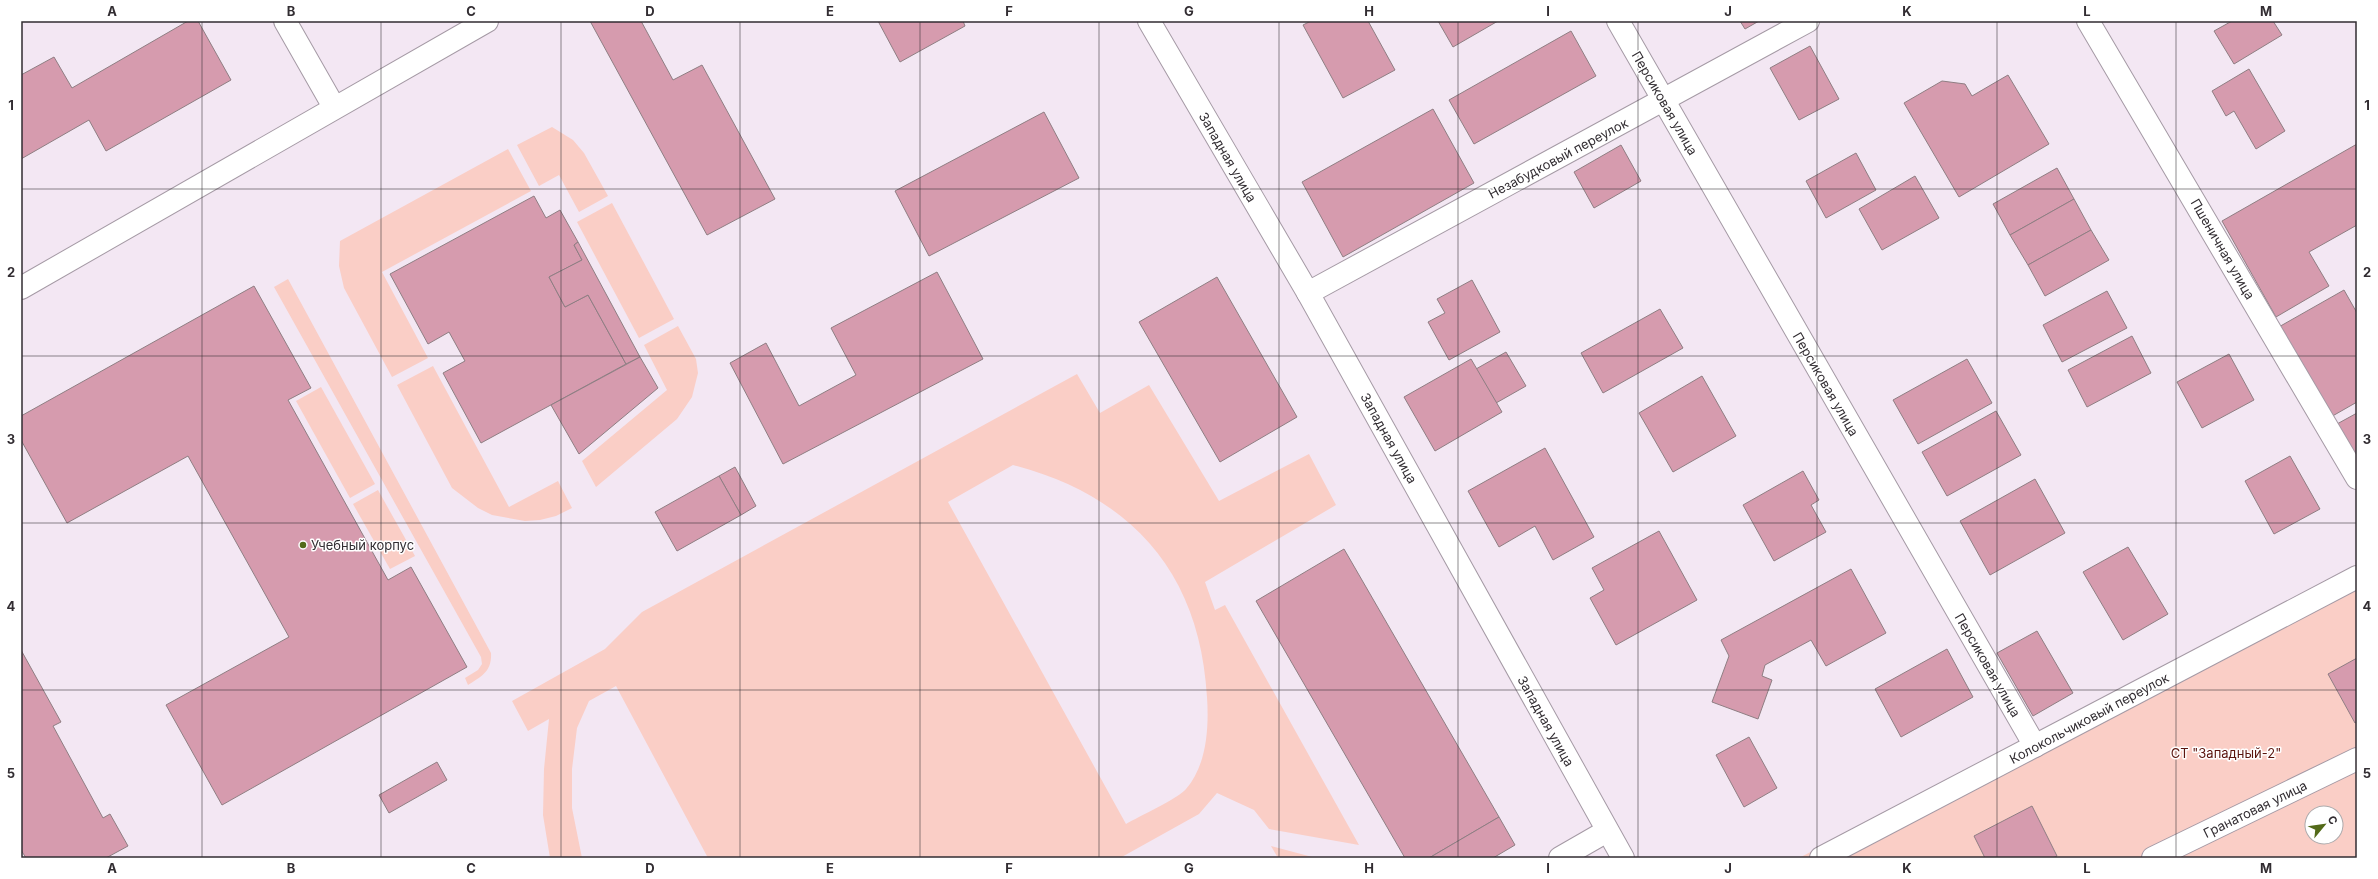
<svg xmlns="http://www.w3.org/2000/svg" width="2378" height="879" viewBox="0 0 2378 879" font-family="Inter,sans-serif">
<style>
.green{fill:#facec6;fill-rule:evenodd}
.building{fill:#d69bae;stroke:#8f7e83}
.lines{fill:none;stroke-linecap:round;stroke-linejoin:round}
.minor-casing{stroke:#a59aa5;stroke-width:24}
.minor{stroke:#fff;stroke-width:22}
.grid{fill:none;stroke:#322d32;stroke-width:1;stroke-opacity:0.55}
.poi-dot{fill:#536a19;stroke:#fff;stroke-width:1.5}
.labels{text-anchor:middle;stroke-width:3;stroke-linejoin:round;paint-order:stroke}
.street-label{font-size:13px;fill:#322d32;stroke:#fff}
.poi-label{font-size:13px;fill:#322d32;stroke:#fff;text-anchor:start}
.park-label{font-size:13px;fill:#5b140d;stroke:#fff}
.neatline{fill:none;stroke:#322d32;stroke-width:1.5}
.grid-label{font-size:13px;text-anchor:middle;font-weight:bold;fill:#322d32}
</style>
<rect width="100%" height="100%" fill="#f3e7f3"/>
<!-- green -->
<g class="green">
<polygon points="552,127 573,140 584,153 608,196 579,212 559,175 539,186 517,145"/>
<polygon points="508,149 531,191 382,272 428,358 392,377 344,288 339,266 340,241"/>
<polygon points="612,203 674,319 639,338 577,222"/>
<path d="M 288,279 L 491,653 C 492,671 482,676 468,685 L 465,678 L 478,670 L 482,664 L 481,657 L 274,287 Z"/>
<polygon points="678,326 696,359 698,373 692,397 677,419 596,487 582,461 667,390 644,345"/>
<polygon points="433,366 509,507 558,481 572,508 556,516 540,520 525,521 492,515 478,508 452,488 397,385"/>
<path d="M 1077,374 L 1100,413 L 1149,385 L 1219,501 L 1309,454 L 1336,505 L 1205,582 L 1215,610 L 1225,605 L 1359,845 L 1269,829 L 1254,810 L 1217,793 L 1199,814 L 1120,858 L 708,858 L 616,686 L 589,701 L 577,728 L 572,769 L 572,808 L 582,858 L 550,858 L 543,815 L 544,769 L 549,719 L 528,731 L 512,701 L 605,649 L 642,612 ZM 1013,465 C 1132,496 1200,573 1207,697 C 1209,727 1207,765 1186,789 C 1179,798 1138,817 1126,824 L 948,502 Z"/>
<polygon points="321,387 375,484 350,498 296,401"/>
<polygon points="378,490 415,556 390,569 353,504"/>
<path d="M 2357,566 L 2357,858 L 1799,858 ZM 2312,813 L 2336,813 L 2336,837 L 2312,837 Z"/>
<polygon points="1271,846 1316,858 1278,858"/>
</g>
<!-- building -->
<g class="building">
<polygon points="188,21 198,21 231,80 106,151 89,120 21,159 21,75 54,57 72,88"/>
<polygon points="590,21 641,21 673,80 702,65 775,199 707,235"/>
<polygon points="878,21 963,21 965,26 900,62"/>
<polygon points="1311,21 1368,21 1395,70 1343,98 1303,25"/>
<polygon points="1438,21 1498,21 1453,47"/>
<polygon points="1740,21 1759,21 1745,29"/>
<polygon points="2232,21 2273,21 2282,35 2234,64 2214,31"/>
<polygon points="1571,31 1596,76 1474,144 1449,100"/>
<polygon points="1810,46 1839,99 1799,120 1770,68"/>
<polygon points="2249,69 2285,131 2256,149 2234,111 2226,116 2212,91"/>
<polygon points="2008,75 2049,144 1959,197 1904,103 1942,81 1965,84 1972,96"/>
<polygon points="1433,109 1474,183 1343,257 1302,182"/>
<polygon points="1044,112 1079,178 929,256 895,191"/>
<polygon points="2357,144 2357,225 2309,252 2329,286 2276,317 2222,221"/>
<polygon points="1621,145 1641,181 1594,208 1574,172"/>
<polygon points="1856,153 1876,190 1826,218 1806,181"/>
<polygon points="2057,168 2074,199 2010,235 1993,204"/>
<polygon points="1915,176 1939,218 1882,250 1859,209"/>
<polygon points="534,196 546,218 560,210 578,242 574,245 582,260 549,277 565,307 588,295 626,364 481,443 443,373 465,361 449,332 428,344 390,274"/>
<polygon points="2074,199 2091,230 2028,265 2010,235"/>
<polygon points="2091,230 2109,260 2045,296 2028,265"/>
<polygon points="578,242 640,357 626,364 588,295 565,307 549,277 582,260 574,245"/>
<polygon points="937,272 983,359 783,464 730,363 766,343 799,406 856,375 831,328"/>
<polygon points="1217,277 1297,417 1220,462 1139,322"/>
<polygon points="1472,280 1500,332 1449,360 1428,322 1445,313 1437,299"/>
<polygon points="254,286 311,388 288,400 388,580 411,567 467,667 222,805 166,705 289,637 188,456 67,523 21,440 21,416"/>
<polygon points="2344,290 2357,313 2357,402 2329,418 2277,328"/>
<polygon points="2107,291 2127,328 2062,362 2043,325"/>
<polygon points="1660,309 1683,348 1603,393 1581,353"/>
<polygon points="2132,336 2151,373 2087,407 2068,370"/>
<polygon points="1506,352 1526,386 1496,403 1476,369"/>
<polygon points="2229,354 2254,400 2202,428 2177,382"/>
<polygon points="640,357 658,388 579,454 551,405"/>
<polygon points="1471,359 1502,412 1435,451 1404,397"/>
<polygon points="1967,359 1992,403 1918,444 1893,400"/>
<polygon points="1702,376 1736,436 1673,472 1639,413"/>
<polygon points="1996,411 2021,455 1947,496 1922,452"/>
<polygon points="2357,413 2357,460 2337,424"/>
<polygon points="1545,448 1594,537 1553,560 1535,526 1499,547 1468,491"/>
<polygon points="2290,456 2320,509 2274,534 2245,481"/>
<polygon points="735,467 756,506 741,515 719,476"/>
<polygon points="1803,471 1819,500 1811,505 1826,532 1774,561 1743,505"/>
<polygon points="719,476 741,515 677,551 655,512"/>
<polygon points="2035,479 2065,533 1990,575 1960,521"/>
<polygon points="1659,531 1697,600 1616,645 1590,598 1604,590 1592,568"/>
<polygon points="2128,547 2168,614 2123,640 2083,572"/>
<polygon points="1344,549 1499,817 1429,858 1405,858 1256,601"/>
<polygon points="1851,569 1886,633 1826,666 1811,640 1765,665 1762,676 1772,680 1758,719 1712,702 1729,656 1721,640"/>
<polygon points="2037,631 2073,693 2033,716 1997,653"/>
<polygon points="1947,649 1973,697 1901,737 1875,689"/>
<polygon points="21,650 61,722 53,726 103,818 110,814 128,846 106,858 26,858 21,850"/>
<polygon points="2357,658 2357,722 2355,723 2328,674"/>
<polygon points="1749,737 1777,788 1744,807 1716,755"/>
<polygon points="437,762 447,780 389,813 379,795"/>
<polygon points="2032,806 2057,856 2053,858 1985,858 1974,836"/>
<polygon points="1499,817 1515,845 1493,858 1429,858"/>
</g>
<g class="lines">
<!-- minor casing -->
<g class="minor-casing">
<g id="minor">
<polyline points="285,21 334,107"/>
<polyline points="1149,21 1308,293 1623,858"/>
<polyline points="1618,21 2035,746"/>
<polyline points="2088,21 2357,478"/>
<polyline points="21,288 487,21"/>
<polyline points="1308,293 1808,21"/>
<polyline points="1560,858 1607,831"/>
<polyline points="1821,858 2357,577"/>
<polyline points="2153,858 2357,759"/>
</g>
</g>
<!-- minor -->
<use href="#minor" class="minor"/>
</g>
<!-- grid -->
<path class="grid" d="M 202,21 L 202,858M 381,21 L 381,858M 561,21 L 561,858M 740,21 L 740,858M 920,21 L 920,858M 1099,21 L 1099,858M 1279,21 L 1279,858M 1458,21 L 1458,858M 1638,21 L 1638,858M 1817,21 L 1817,858M 1997,21 L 1997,858M 2176,21 L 2176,858M 21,189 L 2357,189M 21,356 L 2357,356M 21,523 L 2357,523M 21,690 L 2357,690"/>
<!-- markers -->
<circle class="poi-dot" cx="303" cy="545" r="4"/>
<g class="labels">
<!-- street labels -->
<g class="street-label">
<text transform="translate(1665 103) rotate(60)" y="5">Персиковая улица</text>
<text transform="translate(1228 157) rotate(60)" y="5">Западная улица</text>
<text transform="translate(1558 158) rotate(-28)" y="5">Незабудковый переулок</text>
<text transform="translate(2223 249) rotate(60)" y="5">Пшеничная улица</text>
<text transform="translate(1826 384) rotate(60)" y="5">Персиковая улица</text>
<text transform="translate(1389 438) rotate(61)" y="5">Западная улица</text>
<text transform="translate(1988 665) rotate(60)" y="5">Персиковая улица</text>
<text transform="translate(2089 718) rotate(-28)" y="5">Колокольчиковый переулок</text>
<text transform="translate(1546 721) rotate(61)" y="5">Западная улица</text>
<text transform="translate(2255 809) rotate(-26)" y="5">Гранатовая улица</text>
</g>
<!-- poi labels -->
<g class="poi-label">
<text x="311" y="550">Учебный корпус</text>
</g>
<!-- park labels -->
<g class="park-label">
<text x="2226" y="758">СТ "Западный-2"</text>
</g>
</g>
<!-- border -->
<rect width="2378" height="879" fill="none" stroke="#ffffff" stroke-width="44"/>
<!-- north arrow -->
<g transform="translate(2324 825) rotate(61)"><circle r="19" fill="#ffffff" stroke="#adabad"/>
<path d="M0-3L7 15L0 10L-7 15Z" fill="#536a19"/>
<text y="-6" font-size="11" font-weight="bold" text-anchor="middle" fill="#322d32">С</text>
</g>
<rect x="22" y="22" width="2334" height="835" class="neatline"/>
<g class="grid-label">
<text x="112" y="16">A</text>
<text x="291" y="16">B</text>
<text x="471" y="16">C</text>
<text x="650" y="16">D</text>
<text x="830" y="16">E</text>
<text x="1009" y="16">F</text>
<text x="1189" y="16">G</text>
<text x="1369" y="16">H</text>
<text x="1548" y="16">I</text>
<text x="1728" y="16">J</text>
<text x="1907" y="16">K</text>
<text x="2087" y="16">L</text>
<text x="2266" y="16">M</text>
<text x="11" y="110">1</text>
<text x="2367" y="110">1</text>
<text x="11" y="277">2</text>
<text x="2367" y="277">2</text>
<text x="11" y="444">3</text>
<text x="2367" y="444">3</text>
<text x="11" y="611">4</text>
<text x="2367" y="611">4</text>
<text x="11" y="778">5</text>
<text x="2367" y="778">5</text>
<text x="112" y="873">A</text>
<text x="291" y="873">B</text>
<text x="471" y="873">C</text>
<text x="650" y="873">D</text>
<text x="830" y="873">E</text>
<text x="1009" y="873">F</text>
<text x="1189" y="873">G</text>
<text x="1369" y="873">H</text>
<text x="1548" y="873">I</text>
<text x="1728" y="873">J</text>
<text x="1907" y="873">K</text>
<text x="2087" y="873">L</text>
<text x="2266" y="873">M</text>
</g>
</svg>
